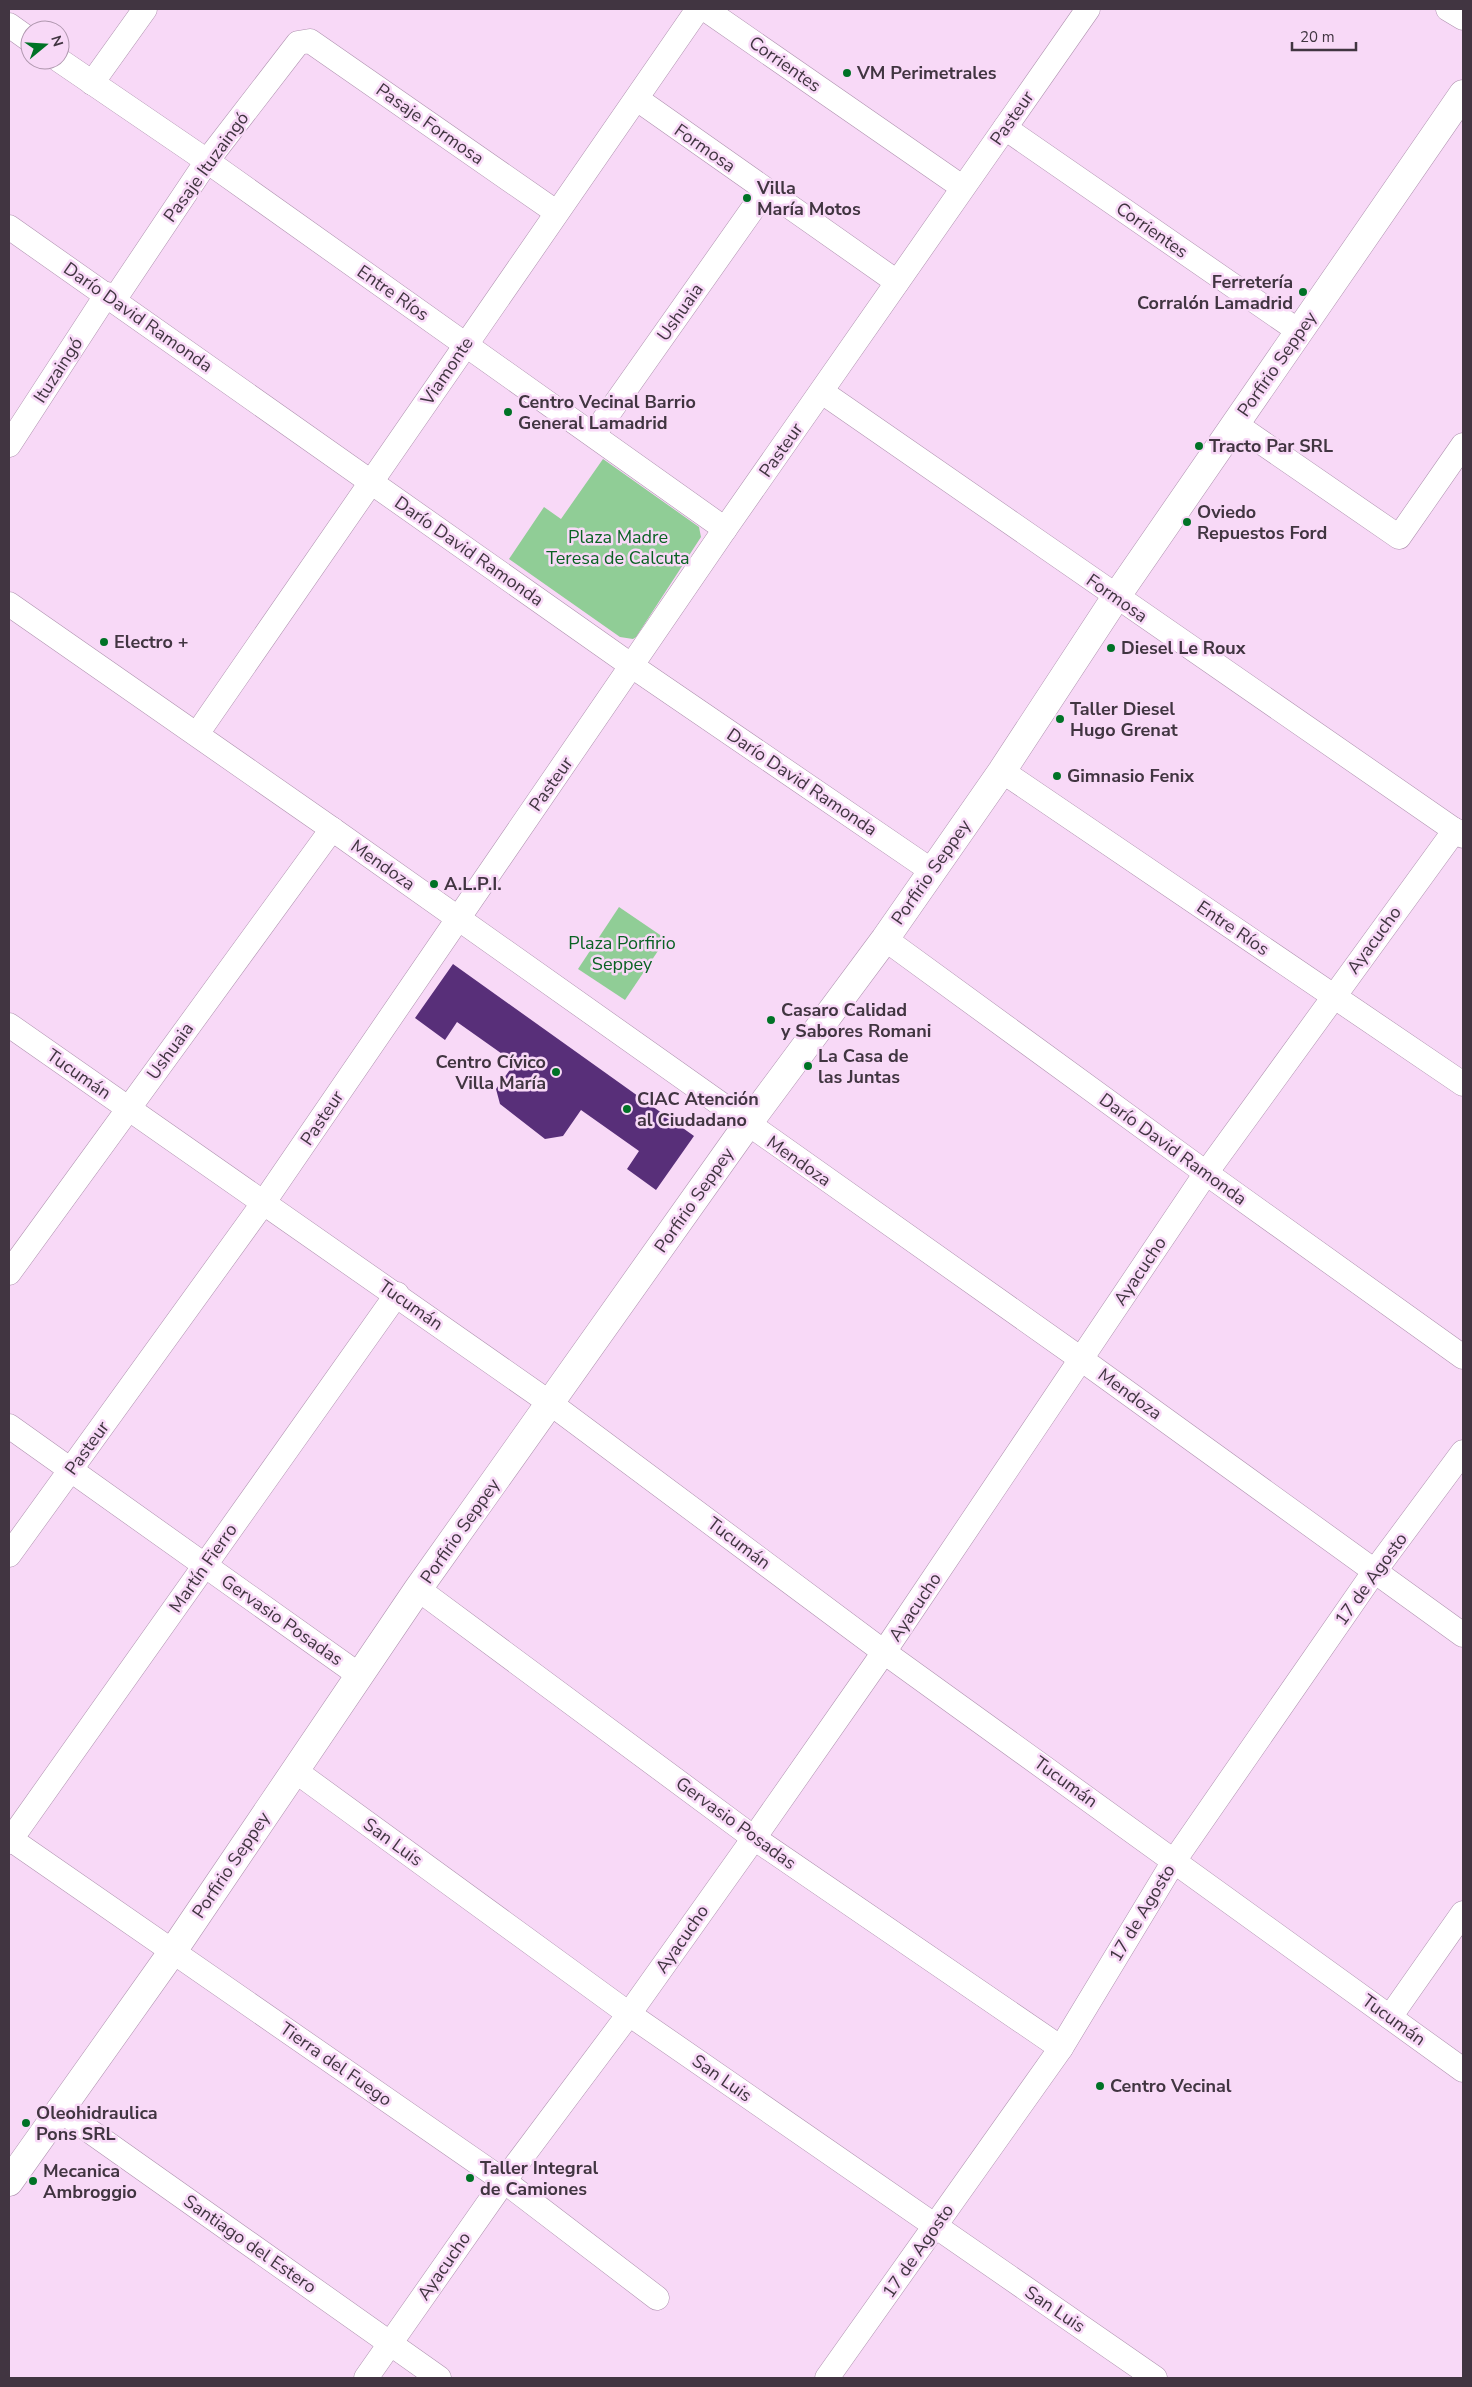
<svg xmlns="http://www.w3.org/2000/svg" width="1472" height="2387" font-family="'Nunito Sans',sans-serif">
<rect width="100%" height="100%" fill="#f8d9f7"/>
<g fill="#90cd96">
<polygon points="603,459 699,527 701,537 636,637 633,639 620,637 509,559 544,507 561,519"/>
<polygon points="619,907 666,939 625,1000 578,969"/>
</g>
<polygon fill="#582f79" points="453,964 694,1136 656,1190 627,1169 639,1151 581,1110 563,1136 545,1139 500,1104 496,1089 515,1063 457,1022 445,1040 415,1018"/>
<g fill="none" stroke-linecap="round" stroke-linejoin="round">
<defs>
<g id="street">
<polyline points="705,9 962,187"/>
<polyline points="1448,9 1463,18"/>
<polyline points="9,25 30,40"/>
<polyline points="59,60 207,161 725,529"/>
<polyline points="92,83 145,9"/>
<polyline points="637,99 897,282"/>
<polyline points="1005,128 1300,332"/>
<polyline points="9,227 632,666 932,871"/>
<polyline points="114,300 207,161 298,43 310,41 556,212"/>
<polyline points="822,392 1463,836"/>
<polyline points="1235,424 1399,537 1463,445"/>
<polyline points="594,434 766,190"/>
<polyline points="9,445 107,294"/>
<polyline points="9,604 332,829 1081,1359 1463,1635"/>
<polyline points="197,734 698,9"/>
<polyline points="1002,771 1463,1084"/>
<polyline points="885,939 1206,1173 1463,1357"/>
<polyline points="9,1025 550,1403 884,1652 1463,2070"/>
<polyline points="9,1273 332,829"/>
<polyline points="9,1426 359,1675"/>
<polyline points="9,1555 264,1202 725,529 1088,9"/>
<polyline points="418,1589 754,1838 1061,2048"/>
<polyline points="294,1770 629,2014 1155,2378"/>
<polyline points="9,1838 504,2181 657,2298"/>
<polyline points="9,1842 397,1294"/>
<polyline points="1390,2017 1463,1913"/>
<polyline points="60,2110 439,2378"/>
<polyline points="366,2378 504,2181 629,2014 754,1838 884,1652 1206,1173 1455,830"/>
<polyline points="827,2378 1061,2048 1174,1861 1374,1572 1463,1452"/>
</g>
<polyline id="secondary" points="9,2182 173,1951 418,1589 747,1125 885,939 1002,771 1116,597 1463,94"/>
</defs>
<use href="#street" stroke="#af92af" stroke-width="25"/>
<use href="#secondary" stroke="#af92af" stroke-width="29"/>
<use href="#street" stroke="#fff" stroke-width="24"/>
<use href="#secondary" stroke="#fff" stroke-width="28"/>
</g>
<g fill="#007226" stroke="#f8d9f7" stroke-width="2">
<circle cx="847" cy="73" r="5"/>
<circle cx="747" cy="198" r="5"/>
<circle cx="1303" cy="292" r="5"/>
<circle cx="508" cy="412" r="5"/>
<circle cx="1199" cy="446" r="5"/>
<circle cx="1187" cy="522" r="5"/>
<circle cx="104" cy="642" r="5"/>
<circle cx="1111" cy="648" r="5"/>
<circle cx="1060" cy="719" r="5"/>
<circle cx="1057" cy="776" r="5"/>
<circle cx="434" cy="884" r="5"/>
<circle cx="771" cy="1020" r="5"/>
<circle cx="808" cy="1066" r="5"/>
<circle cx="556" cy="1072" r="5"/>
<circle cx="627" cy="1109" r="5"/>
<circle cx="1100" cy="2086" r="5"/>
<circle cx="26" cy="2123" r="5"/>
<circle cx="470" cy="2178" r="5"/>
<circle cx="33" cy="2181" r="5"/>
</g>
<g text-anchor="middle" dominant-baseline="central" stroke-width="5" stroke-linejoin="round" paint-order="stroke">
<g font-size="18" fill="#413541" stroke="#f8d9f7">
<text transform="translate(785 64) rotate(35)">Corrientes</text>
<text transform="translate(1012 118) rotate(-55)">Pasteur</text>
<text transform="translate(430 124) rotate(35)">Pasaje Formosa</text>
<text transform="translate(705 148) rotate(35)">Formosa</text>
<text transform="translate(206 167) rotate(-54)">Pasaje Ituzaingó</text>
<text transform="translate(1152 230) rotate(35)">Corrientes</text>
<text transform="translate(393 293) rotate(35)">Entre Ríos</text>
<text transform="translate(680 312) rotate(-55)">Ushuaia</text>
<text transform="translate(138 317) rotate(35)">Darío David Ramonda</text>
<text transform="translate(1277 364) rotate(-55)">Porfirio Seppey</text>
<text transform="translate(58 370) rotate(-57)">Ituzaingó</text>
<text transform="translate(447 371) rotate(-56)">Viamonte</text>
<text transform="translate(781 450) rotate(-55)">Pasteur</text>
<text transform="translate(469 551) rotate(35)">Darío David Ramonda</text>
<text transform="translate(1117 598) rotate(35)">Formosa</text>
<text transform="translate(802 782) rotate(34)">Darío David Ramonda</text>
<text transform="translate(551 784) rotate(-55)">Pasteur</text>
<text transform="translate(383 865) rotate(35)">Mendoza</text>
<text transform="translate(931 872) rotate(-55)">Porfirio Seppey</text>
<text transform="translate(1233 928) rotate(34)">Entre Ríos</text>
<text transform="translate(1374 940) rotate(-54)">Ayacucho</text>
<text transform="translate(170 1051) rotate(-54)">Ushuaia</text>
<text transform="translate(79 1074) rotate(35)">Tucumán</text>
<text transform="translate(322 1118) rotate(-56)">Pasteur</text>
<text transform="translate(1173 1149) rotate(36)">Darío David Ramonda</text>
<text transform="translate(799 1161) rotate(35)">Mendoza</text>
<text transform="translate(694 1200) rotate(-55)">Porfirio Seppey</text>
<text transform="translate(1140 1271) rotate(-56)">Ayacucho</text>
<text transform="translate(411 1305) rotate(35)">Tucumán</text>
<text transform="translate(1130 1394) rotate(36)">Mendoza</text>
<text transform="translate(87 1448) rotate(-54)">Pasteur</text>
<text transform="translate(460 1531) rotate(-55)">Porfirio Seppey</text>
<text transform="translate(739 1543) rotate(37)">Tucumán</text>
<text transform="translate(203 1568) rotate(-55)">Martín Fierro</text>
<text transform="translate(1371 1579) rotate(-54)">17 de Agosto</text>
<text transform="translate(915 1607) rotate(-56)">Ayacucho</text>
<text transform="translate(282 1620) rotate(35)">Gervasio Posadas</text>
<text transform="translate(1066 1782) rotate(36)">Tucumán</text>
<text transform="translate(736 1823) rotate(36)">Gervasio Posadas</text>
<text transform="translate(393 1842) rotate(36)">San Luis</text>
<text transform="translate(231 1865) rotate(-56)">Porfirio Seppey</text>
<text transform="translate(1142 1913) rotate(-59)">17 de Agosto</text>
<text transform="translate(682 1939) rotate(-55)">Ayacucho</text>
<text transform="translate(1394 2020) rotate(36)">Tucumán</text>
<text transform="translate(336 2064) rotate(35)">Tierra del Fuego</text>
<text transform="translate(722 2078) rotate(35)">San Luis</text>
<text transform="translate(250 2244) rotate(35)">Santiago del Estero</text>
<text transform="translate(918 2251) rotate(-55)">17 de Agosto</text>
<text transform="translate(444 2266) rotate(-55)">Ayacucho</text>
<text transform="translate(1055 2309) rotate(34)">San Luis</text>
</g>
<g font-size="18" font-weight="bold" fill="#413541" stroke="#f8d9f7" text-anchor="start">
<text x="857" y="73">VM Perimetrales</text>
<text x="757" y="188">Villa<tspan x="757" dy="21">María Motos</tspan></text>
<text x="1293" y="282" text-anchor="end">Ferretería<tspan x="1293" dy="21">Corralón Lamadrid</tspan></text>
<text x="518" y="402">Centro Vecinal Barrio<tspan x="518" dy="21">General Lamadrid</tspan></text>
<text x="1209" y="446">Tracto Par SRL</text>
<text x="1197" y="512">Oviedo<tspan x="1197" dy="21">Repuestos Ford</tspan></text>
<text x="114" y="642">Electro +</text>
<text x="1121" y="648">Diesel Le Roux</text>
<text x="1070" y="709">Taller Diesel<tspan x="1070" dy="21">Hugo Grenat</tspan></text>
<text x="1067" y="776">Gimnasio Fenix</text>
<text x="444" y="884">A.L.P.I.</text>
<text x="781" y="1010">Casaro Calidad<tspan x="781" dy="21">y Sabores Romani</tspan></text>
<text x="818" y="1056">La Casa de<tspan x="818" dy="21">las Juntas</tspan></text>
<text x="546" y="1062" text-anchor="end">Centro Cívico<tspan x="546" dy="21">Villa María</tspan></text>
<text x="637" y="1099">CIAC Atención<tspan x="637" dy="21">al Ciudadano</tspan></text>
<text x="1110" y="2086">Centro Vecinal</text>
<text x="36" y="2113">Oleohidraulica<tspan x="36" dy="21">Pons SRL</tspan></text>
<text x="480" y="2168">Taller Integral<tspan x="480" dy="21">de Camiones</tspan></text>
<text x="43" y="2171">Mecanica<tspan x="43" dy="21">Ambroggio</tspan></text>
</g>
<g font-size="18" fill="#0a6223" stroke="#f8d9f7">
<text x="618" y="537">Plaza Madre<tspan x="618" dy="21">Teresa de Calcuta</tspan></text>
<text x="622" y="943">Plaza Porfirio<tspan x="622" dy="21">Seppey</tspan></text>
</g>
</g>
<rect width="1472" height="2387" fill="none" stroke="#413541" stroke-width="20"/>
<g transform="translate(45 45) rotate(72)"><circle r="24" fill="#f8d9f7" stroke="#af97ae"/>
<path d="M0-4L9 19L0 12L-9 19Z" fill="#007226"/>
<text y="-8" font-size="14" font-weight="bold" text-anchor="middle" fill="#413541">N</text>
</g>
<path d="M1292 42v8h64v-8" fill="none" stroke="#413541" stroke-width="2.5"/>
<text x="1300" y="42" font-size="15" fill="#413541" stroke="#f8d9f7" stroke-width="4" paint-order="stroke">20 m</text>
</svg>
